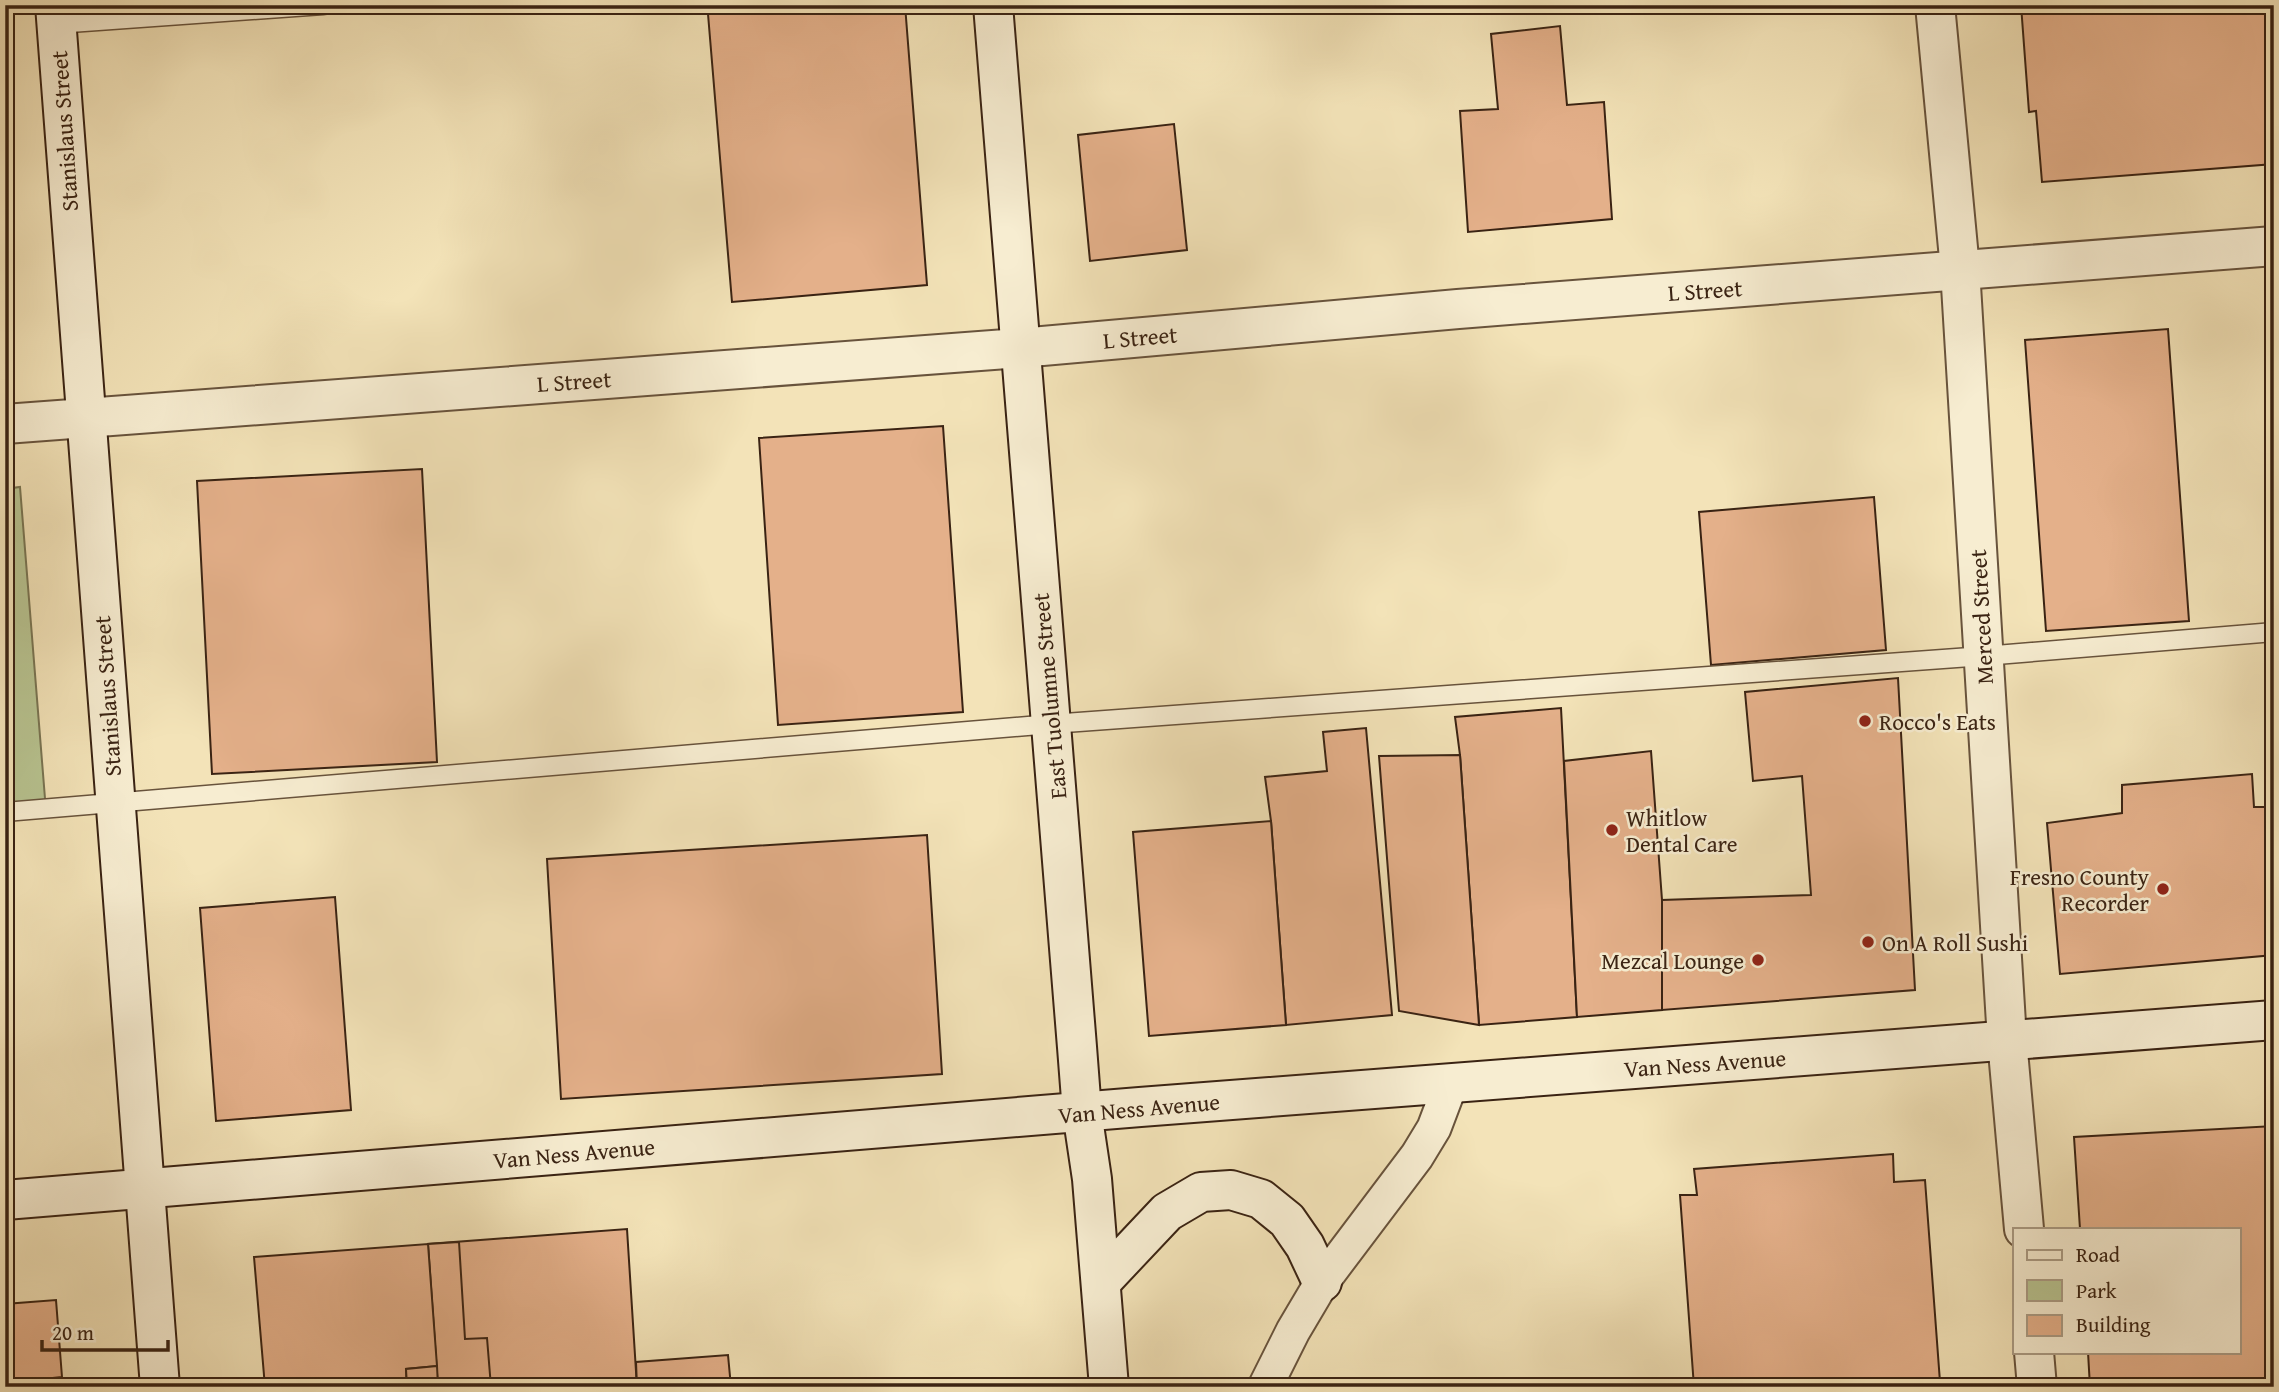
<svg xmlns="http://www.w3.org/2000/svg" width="2279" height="1392" font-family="'Gentium Book Plus',serif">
<rect width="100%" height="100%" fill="#f3e3b8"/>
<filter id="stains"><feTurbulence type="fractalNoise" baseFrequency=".00286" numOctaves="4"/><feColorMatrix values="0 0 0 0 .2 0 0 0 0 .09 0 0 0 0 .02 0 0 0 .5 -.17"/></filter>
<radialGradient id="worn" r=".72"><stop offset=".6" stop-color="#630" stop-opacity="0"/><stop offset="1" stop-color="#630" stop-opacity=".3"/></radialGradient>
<polygon fill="#b8c491" stroke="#797452" stroke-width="2" points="20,487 46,811 5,814 5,489"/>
<g fill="#e4b08a" stroke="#3a2313" stroke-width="2">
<polygon points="807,5 905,5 927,285 732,302 708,14"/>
<polygon points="2021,5 2274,5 2274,164 2042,182 2036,111 2029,112"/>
<polygon points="1560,26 1567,105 1604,102 1612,219 1468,232 1460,111 1498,109 1491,34"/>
<polygon points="1174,124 1187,250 1090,261 1078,135"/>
<polygon points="2168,329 2189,621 2046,631 2025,340"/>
<polygon points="943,426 963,712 778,725 759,438"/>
<polygon points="422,469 437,762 212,774 197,481"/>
<polygon points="1874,497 1886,650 1711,665 1699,512"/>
<polygon points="1898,678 1915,990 1662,1010 1662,900 1811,895 1802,776 1753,781 1745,692"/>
<polygon points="1561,708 1577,1017 1479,1025 1460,755 1455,717"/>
<polygon points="1366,728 1392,1015 1286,1025 1271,821 1265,777 1327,771 1323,732"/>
<polygon points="1651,751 1662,900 1662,1010 1577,1017 1564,761"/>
<polygon points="1460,755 1479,1025 1399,1011 1379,756"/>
<polygon points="2252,774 2254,807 2274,807 2274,955 2060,974 2047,823 2122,813 2122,785"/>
<polygon points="1271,821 1286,1025 1149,1036 1133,832"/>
<polygon points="927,835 942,1074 561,1099 547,859"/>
<polygon points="335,897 351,1110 216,1121 200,908"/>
<polygon points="2274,1126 2274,1387 2090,1387 2088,1352 2239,1352 2239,1229 2080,1229 2074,1137"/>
<polygon points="1893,1154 1894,1182 1925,1180 1940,1382 1910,1387 1694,1387 1680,1195 1697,1195 1694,1169"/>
<polygon points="627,1229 637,1387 438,1387 428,1244"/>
<polygon points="459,1242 465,1339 487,1338 491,1387 438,1387 428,1244"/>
<polygon points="428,1244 437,1366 406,1369 407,1387 265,1387 254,1257"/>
<polygon points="56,1300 62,1377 5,1383 5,1304"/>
<polygon points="728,1355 731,1387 637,1387 636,1362"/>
<polygon points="437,1366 438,1387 407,1387 406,1369"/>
</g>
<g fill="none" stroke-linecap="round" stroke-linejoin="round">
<defs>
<g id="service">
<polyline points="56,24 323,5"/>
<polyline points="5,812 1051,724 1984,656 2274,632"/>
</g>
<polyline id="minor" points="1265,1387 1293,1331 1322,1282 1417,1156 1434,1128 1451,1083"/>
<g id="tertiary">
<polyline points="1935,5 1960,269 2007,1040 2024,1229"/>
<polyline points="5,424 1020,348 1458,309 2274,246"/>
<polyline points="2034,1352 2037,1387"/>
</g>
<g id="secondary">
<polyline points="55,5 160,1387"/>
<polyline points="993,5 1077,1047 1082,1112 1092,1179 1109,1387"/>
<polyline points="5,1200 1140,1107 2274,1020"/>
<polyline points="1101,1282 1167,1212 1201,1192 1231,1190 1261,1199 1287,1220 1305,1246 1322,1282"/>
</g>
</defs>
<use href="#service" stroke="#68533c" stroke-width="21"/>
<use href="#minor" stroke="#68533c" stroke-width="37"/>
<use href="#tertiary" stroke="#68533c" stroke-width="42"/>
<use href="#secondary" stroke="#3a2313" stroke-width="42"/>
<use href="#service" stroke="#f7edd1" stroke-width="18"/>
<use href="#minor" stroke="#f7edd1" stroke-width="33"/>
<use href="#tertiary" stroke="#f7edd1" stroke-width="38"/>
<use href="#secondary" stroke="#f7edd1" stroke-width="38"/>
</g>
<g fill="#8f2418" stroke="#f7edd1" stroke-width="2.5">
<circle cx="1865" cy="721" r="7"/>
<circle cx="1612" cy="830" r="7"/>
<circle cx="2163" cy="889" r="7"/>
<circle cx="1868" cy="942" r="7"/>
<circle cx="1758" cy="960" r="7"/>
</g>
<g text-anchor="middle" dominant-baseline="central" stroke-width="5" stroke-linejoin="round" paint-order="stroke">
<g font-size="23" fill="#3a2313" stroke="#f7edd1">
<text transform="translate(64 131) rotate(-94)">Stanislaus Street</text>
<text transform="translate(1705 290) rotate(-4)">L Street</text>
<text transform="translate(1140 337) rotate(-5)">L Street</text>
<text transform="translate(574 381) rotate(-4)">L Street</text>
<text transform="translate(1981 617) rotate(-93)">Merced Street</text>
<text transform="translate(107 696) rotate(-94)">Stanislaus Street</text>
<text transform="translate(1049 696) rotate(-95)">East Tuolumne Street</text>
<text transform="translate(1705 1063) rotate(-4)">Van Ness Avenue</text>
<text transform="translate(1139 1108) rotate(-5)">Van Ness Avenue</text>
<text transform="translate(574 1153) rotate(-5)">Van Ness Avenue</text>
</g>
<g font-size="23" fill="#3a2313" stroke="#f7edd1" text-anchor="start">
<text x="1879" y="721">Rocco's Eats</text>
<text x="1626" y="817">Whitlow<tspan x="1626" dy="26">Dental Care</tspan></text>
<text x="2149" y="876" text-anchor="end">Fresno County<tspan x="2149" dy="26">Recorder</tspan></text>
<text x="1882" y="942">On A Roll Sushi</text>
<text x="1744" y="960" text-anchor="end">Mezcal Lounge</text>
</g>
</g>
<rect width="2279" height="1392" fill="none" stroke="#f3e3b8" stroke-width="28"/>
<rect x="7" y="7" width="2265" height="1378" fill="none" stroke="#3a2313" stroke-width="3.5"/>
<rect x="14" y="14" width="2251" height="1364" fill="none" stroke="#3a2313" stroke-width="2"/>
<rect x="2013" y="1228" width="228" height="126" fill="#f7edd1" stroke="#ab9c85" stroke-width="2"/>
<rect x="2027" y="1250" width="35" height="10" fill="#f7edd1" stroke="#ab9c85" stroke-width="2"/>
<text x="2076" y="1262" font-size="21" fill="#3a2313">Road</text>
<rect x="2027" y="1280" width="35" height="21" fill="#b8c491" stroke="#ab9c85" stroke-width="2"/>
<text x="2076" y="1298" font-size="21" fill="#3a2313">Park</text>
<rect x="2027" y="1315" width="35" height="21" fill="#e4b08a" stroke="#ab9c85" stroke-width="2"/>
<text x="2076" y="1332" font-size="21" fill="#3a2313">Building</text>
<path d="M42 1340v10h126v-10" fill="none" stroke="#3a2313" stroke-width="3.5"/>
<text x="52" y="1340" font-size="21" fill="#3a2313" stroke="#f7edd1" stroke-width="5" paint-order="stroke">20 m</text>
<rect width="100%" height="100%" filter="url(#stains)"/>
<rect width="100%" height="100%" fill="url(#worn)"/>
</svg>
